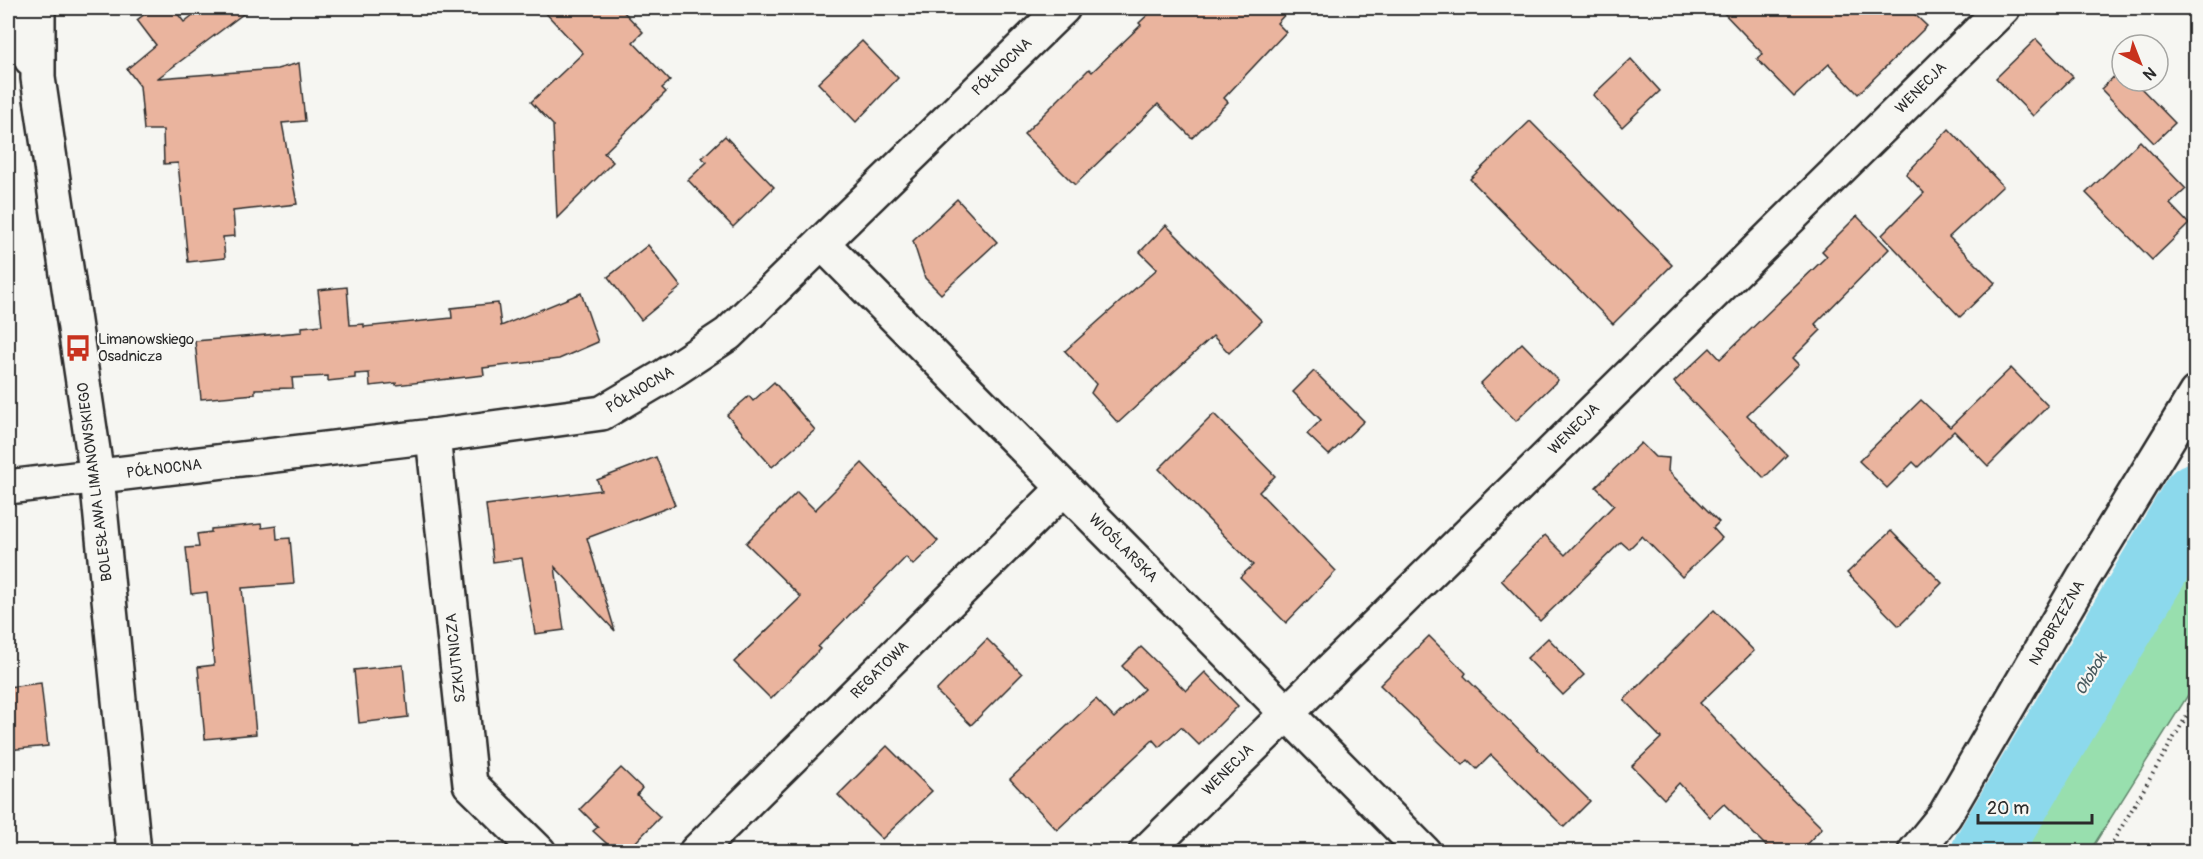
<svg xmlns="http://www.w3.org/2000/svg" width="2203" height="859" font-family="Pangolin,sans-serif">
<rect width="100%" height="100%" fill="#f6f6f2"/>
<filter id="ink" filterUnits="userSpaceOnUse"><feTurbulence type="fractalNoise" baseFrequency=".0167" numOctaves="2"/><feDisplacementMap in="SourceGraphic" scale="12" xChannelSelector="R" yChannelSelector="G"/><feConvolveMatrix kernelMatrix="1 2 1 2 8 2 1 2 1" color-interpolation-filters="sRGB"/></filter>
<g filter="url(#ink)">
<polygon fill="#98dfae" stroke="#62856c" stroke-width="1.5" points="2195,532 2195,684 2090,851 2017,851"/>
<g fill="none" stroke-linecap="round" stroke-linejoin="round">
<polyline stroke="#8cd9ec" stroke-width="69" points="1986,852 2196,497"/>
</g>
<g fill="#eab49e" stroke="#2b2b2b" stroke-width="1.5">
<polygon points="153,8 173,8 184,22 202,8 251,8 158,78 277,69 299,63 305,121 282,123 297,204 233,211 235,236 223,237 225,258 188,262 178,163 164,164 163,130 144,130 140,86 127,69 156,45 137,20"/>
<polygon points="541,8 620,8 643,32 633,42 670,81 662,88 666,92 604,153 613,162 557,218 553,125 531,102 583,53"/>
<polygon points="1155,8 1291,8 1277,23 1286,32 1224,98 1228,102 1192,138 1158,104 1075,185 1024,134 1089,69 1092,72 1141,25 1139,23"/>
<polygon points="1719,8 1908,8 1927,26 1858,94 1829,64 1794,97 1757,59 1763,54"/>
<polygon points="2036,39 2073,77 2033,116 1996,78"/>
<polygon points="862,41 898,78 856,122 818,83"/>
<polygon points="1631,59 1660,91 1622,127 1593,95"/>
<polygon points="2122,69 2122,81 2134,81 2175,123 2154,143 2101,89"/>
<polygon points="1530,121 1672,265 1613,324 1470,179"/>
<polygon points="1949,129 2003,186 1949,237 1995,283 1960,317 1882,235 1924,193 1906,174"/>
<polygon points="725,136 774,187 733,227 688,180 707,162 702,158"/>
<polygon points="2140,141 2186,189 2170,204 2189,224 2152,260 2086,193"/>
<polygon points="957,199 997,242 941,294 925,278 913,241"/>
<polygon points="1857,216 1889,249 1815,324 1821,330 1793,358 1799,364 1747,415 1787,455 1764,478 1674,382 1710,348 1720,359 1827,256 1822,251"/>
<polygon points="1166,225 1262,321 1229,353 1213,336 1118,423 1091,393 1096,384 1065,351 1157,269 1140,252"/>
<polygon points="648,245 681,287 641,320 608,277"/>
<polygon points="347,287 350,325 364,324 364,327 452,318 451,308 498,303 501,326 581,293 598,342 559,359 483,368 484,375 396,385 396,383 370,386 369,373 355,374 355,378 328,381 328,376 292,378 293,388 255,389 255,394 201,399 195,341 302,332 302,327 322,325 318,290"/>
<polygon points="1522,343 1558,380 1516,421 1480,384"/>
<polygon points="2011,368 2048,406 1988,466 1954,431 1918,467 1913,462 1887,488 1859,461 1921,400 1950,427"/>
<polygon points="1314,371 1364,421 1329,455 1307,434 1321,420 1293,392"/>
<polygon points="774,382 815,430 772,467 727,415 749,396 753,401"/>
<polygon points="1214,414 1275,476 1259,492 1336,571 1286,623 1240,577 1253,565 1159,469"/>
<polygon points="1641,443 1655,457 1669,458 1668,471 1719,522 1713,528 1722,538 1682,577 1642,536 1629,549 1621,542 1540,621 1501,580 1545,535 1565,555 1614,505 1596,487"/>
<polygon points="656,457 675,505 587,538 615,631 555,567 564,630 535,634 522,558 493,562 486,505 601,490 597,480"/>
<polygon points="862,463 938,541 913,565 906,557 818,647 820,649 771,699 734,662 801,597 746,543 797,492 815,510"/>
<polygon points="261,524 262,528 276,526 277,539 290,538 294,584 242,588 256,734 205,739 198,667 214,665 207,592 191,594 186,548 199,547 197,534 211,532 211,529"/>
<polygon points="1891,531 1942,583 1899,626 1847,573"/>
<polygon points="1714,610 1754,651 1700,703 1763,770 1822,828 1799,852 1772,852 1724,804 1710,817 1679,783 1664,799 1632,766 1661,738 1624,700"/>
<polygon points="1429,636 1466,673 1464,676 1590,801 1564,827 1491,755 1477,769 1468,760 1463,765 1380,685"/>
<polygon points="1548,638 1584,675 1563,695 1527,658"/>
<polygon points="987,639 1022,674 971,725 936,691"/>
<polygon points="1141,647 1186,691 1205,672 1238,706 1199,745 1181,727 1159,747 1153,740 1057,830 1010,779 1096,699 1114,718 1144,689 1122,666"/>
<polygon points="403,665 408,717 359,723 354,670"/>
<polygon points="41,683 48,746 8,750 8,687"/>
<polygon points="887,746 932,791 882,839 838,795"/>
<polygon points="621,768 642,788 637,795 660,817 626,852 616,852 593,831 598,827 580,809"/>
</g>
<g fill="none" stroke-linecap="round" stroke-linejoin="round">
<defs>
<g id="minor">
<polyline points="822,243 1424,852"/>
<polyline points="433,436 470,784 539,852"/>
<polyline points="8,487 433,436 602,413 663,377 728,334 1063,8"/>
<polyline points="696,852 1064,488"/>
<polyline points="1146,852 2003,8"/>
<polyline points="1915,852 1945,815 2083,578 2196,393"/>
</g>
<g id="tertiary">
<polyline points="12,8 31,59"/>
<polyline points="38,8 38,78 97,477 134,852"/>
</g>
</defs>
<use href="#minor" stroke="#2b2b2b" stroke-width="38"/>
<use href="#tertiary" stroke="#2b2b2b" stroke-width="38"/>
<polyline stroke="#2b2b2b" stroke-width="4" stroke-dasharray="1.5 4.5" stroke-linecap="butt" points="2107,852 2196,700"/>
<use href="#minor" stroke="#f6f6f2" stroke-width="33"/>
<use href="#tertiary" stroke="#f6f6f2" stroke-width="33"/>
</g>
</g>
<defs>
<symbol id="bus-bare" viewBox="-9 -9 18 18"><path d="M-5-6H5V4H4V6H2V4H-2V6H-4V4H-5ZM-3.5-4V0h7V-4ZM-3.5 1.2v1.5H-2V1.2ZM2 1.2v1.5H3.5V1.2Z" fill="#c8321e" stroke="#f6f6f2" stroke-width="2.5" paint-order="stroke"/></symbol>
</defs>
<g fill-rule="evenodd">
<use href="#bus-bare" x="59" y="329" width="38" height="38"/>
</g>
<g text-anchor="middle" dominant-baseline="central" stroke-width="4.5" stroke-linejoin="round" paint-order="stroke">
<g font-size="15" fill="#2b2b2b" stroke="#f6f6f2">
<text transform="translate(1002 67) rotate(-44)">PÓŁNOCNA</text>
<text transform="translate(1921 88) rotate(-45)">WENECJA</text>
<text transform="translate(640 390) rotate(-31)">PÓŁNOCNA</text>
<text transform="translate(1574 429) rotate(-45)">WENECJA</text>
<text transform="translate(164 469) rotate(-7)">PÓŁNOCNA</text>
<text transform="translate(95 482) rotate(-97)">BOLESŁAWA LIMANOWSKIEGO</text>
<text transform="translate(1123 548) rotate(45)">WIOŚLARSKA</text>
<text transform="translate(2057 623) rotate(-60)">NADBRZEŻNA</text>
<text transform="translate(456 658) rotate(-96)">SZKUTNICZA</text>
<text transform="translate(880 670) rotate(-45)">REGATOWA</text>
<text transform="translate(1228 770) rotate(-45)">WENECJA</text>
</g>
<g font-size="15" fill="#2b2b2b" stroke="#f6f6f2" text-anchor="start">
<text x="98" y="339">Limanowskiego<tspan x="98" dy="17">Osadnicza</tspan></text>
</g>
<g font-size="16" font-style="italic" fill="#43565b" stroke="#f6f6f2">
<text transform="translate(2091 674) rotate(-59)">Ołobok</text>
</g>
</g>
<rect width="2203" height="859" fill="none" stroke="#f6f6f2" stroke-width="30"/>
<rect x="15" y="15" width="2173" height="829" fill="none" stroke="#2b2b2b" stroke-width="2" filter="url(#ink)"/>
<g transform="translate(2140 63) rotate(138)"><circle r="28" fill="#f6f6f2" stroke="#a5a5a2" stroke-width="1.5"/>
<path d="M0-4.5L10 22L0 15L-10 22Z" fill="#c8321e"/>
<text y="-9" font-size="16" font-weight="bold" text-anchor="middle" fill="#2b2b2b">N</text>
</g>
<path d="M1978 814v9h114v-9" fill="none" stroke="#2b2b2b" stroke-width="3"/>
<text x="1987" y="814" font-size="18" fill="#2b2b2b" stroke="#f6f6f2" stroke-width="4.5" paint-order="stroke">20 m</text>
</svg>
